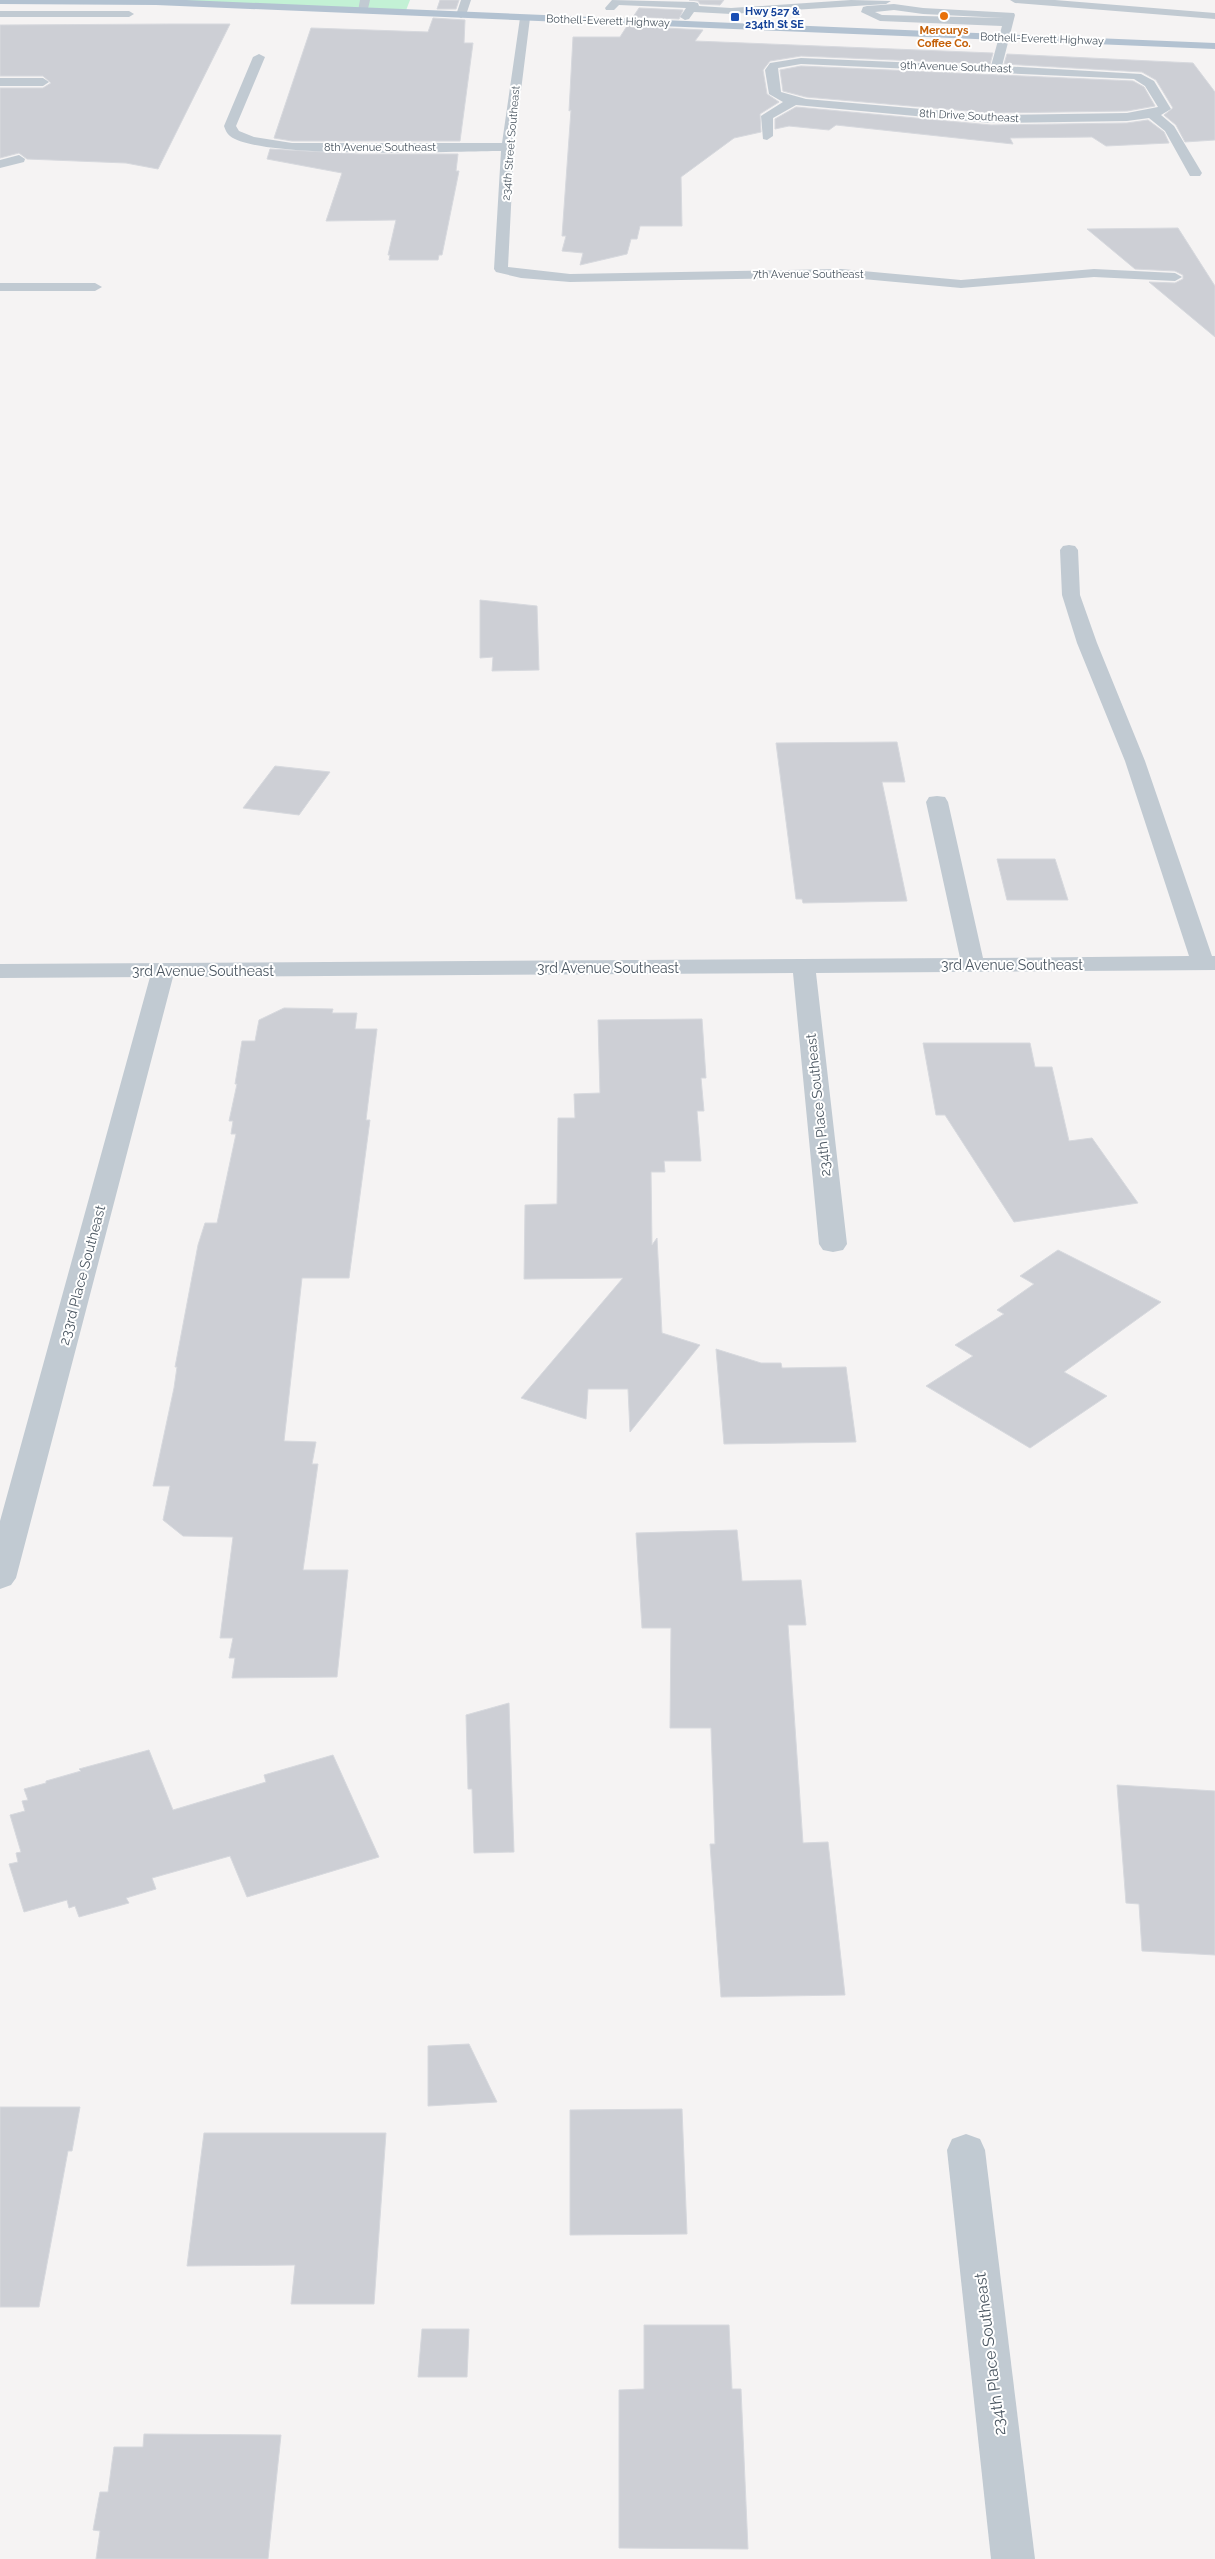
<svg xmlns="http://www.w3.org/2000/svg" width="1215" height="2559" font-family="Raleway,sans-serif">
<rect width="100%" height="100%" fill="#f5f3f3"/>
<polygon fill="#c3f1d5" points="157,0 410,0 405,13"/>
<g fill="#cdcfd5" stroke="#d7d9de">
<polygon points="440,0 459,0 456,9 437,9"/>
<polygon points="689,0 724,0 720,5 700,4 698,1"/>
<polygon points="639,8 683,10 679,19 633,17"/>
<polygon points="433,18 465,20 464,43 473,43 460,141 292,141 274,138 311,28 428,32"/>
<polygon points="171,24 230,24 158,169 126,163 27,159 19,153 0,158 0,88 43,88 51,83 43,76 0,76 0,25"/>
<polygon points="627,26 703,30 695,41 993,53 990,64 801,56 770,61 763,70 767,94 779,102 760,114 761,132 734,138 681,177 682,226 640,226 637,239 631,239 627,254 580,265 583,253 562,251 566,236 562,236 571,110 569,111 573,37 620,37"/>
<polygon points="1007,54 1193,63 1215,92 1215,140 1185,142 1176,125 1164,115 1173,108 1156,80 1142,72 1004,64"/>
<polygon points="801,66 1133,81 1144,87 1155,106 1127,111 991,113 806,97 783,91 780,70"/>
<polygon points="796,107 991,125 1127,123 1148,120 1164,132 1169,143 1106,146 1092,137 1010,138 1013,144 836,125 829,130 789,126 775,129 775,119"/>
<polygon points="270,149 359,154 458,154 456,171 459,171 442,255 439,255 438,260 389,260 390,255 388,255 396,220 326,221 342,173 267,159"/>
<polygon points="1178,228 1215,286 1215,337 1149,282 1175,283 1183,279 1183,275 1175,271 1135,269 1087,229"/>
<polygon points="480,600 537,606 539,670 492,671 493,657 480,658"/>
<polygon points="897,742 905,782 882,782 907,901 803,903 802,899 796,899 776,743"/>
<polygon points="275,766 330,772 299,815 243,808"/>
<polygon points="997,859 1055,859 1068,900 1007,900"/>
<polygon points="284,1008 333,1009 332,1013 357,1013 355,1029 377,1029 366,1120 370,1120 349,1278 302,1278 284,1441 316,1442 312,1464 318,1464 303,1570 348,1570 337,1677 232,1678 235,1658 229,1658 233,1638 220,1638 233,1537 183,1536 163,1520 170,1486 153,1486 174,1388 177,1367 175,1367 198,1245 205,1223 217,1223 236,1134 231,1134 233,1121 229,1121 237,1084 235,1084 242,1041 255,1041 259,1020"/>
<polygon points="702,1019 706,1078 701,1078 704,1111 697,1111 701,1161 664,1161 665,1172 651,1172 652,1245 657,1238 662,1333 700,1345 630,1432 628,1389 588,1389 586,1419 521,1398 623,1278 524,1279 525,1205 557,1204 558,1118 575,1118 574,1094 600,1093 598,1020"/>
<polygon points="923,1043 1030,1043 1035,1067 1052,1067 1069,1141 1092,1138 1138,1203 1014,1222 945,1115 936,1115"/>
<polygon points="1058,1250 1161,1302 1064,1372 1107,1396 1030,1448 926,1386 973,1356 955,1345 1004,1314 997,1310 1034,1284 1020,1276"/>
<polygon points="716,1349 761,1363 781,1363 782,1368 846,1367 856,1442 724,1444"/>
<polygon points="737,1530 742,1581 801,1580 806,1625 788,1625 803,1843 828,1842 845,1995 721,1997 710,1844 715,1844 711,1728 670,1728 671,1628 642,1628 636,1533"/>
<polygon points="509,1703 514,1852 474,1853 472,1789 468,1789 466,1715"/>
<polygon points="149,1750 173,1810 266,1782 264,1775 333,1755 379,1857 247,1897 230,1856 152,1878 156,1889 126,1898 129,1903 79,1917 75,1906 69,1908 67,1900 24,1912 9,1864 18,1862 16,1853 21,1852 10,1815 25,1811 22,1801 28,1800 24,1789 46,1783 46,1781 81,1771 79,1769"/>
<polygon points="1117,1785 1215,1791 1215,1955 1142,1951 1139,1904 1126,1903"/>
<polygon points="469,2044 497,2102 428,2106 428,2046"/>
<polygon points="0,2107 80,2107 72,2151 68,2151 39,2307 0,2307"/>
<polygon points="682,2109 687,2234 570,2235 570,2110"/>
<polygon points="204,2133 386,2133 374,2304 291,2304 295,2265 187,2266"/>
<polygon points="644,2325 729,2325 732,2389 741,2389 748,2549 619,2548 619,2390 644,2389"/>
<polygon points="422,2329 469,2329 467,2377 418,2377"/>
<polygon points="144,2434 281,2435 268,2559 96,2559 100,2531 93,2530 100,2492 108,2492 114,2447 143,2447"/>
</g>
<g fill="none" stroke-linecap="round" stroke-linejoin="round">
<g fill="#c1cad2" fill-rule="evenodd">
<polygon points="360,0 370,0 367,13 359,13 358,11"/>
<polygon points="461,0 471,0 466,15 461,18 456,15"/>
<polygon points="612,0 694,2 698,3 699,6 731,8 851,0 891,1 886,4 731,14 694,12 689,19 685,20 680,17 686,8 619,5 614,10 606,10 605,8"/>
<polygon points="1010,0 1055,0 1215,13 1215,19 1015,3"/>
<path d="M894,4L923,8L1014,13L1015,15L1002,66L1141,74L1154,81L1171,109L1161,115L1174,126L1202,173L1200,176H1190L1165,131L1149,118L1127,121L991,123L796,105L773,118V136L767,140L763,139L761,116L783,102L769,94L765,70L770,63L801,58L991,66L1002,26L880,21L861,12L863,7L867,6ZM894,10L923,14L1004,18L882,15L875,12ZM801,64L1134,79L1145,86L1158,107L1127,113L991,115L806,99L781,92L778,68Z"/>
<polygon points="0,11 129,11 134,14 129,17 0,17"/>
<path d="M525,15L530,18L514,147L508,267L570,274L841,269L961,280L1094,269L1175,273L1182,277L1175,281L1094,277L961,288L841,277L570,282L521,278L496,272L494,269L501,151C454,151 260,160 230,136C227,134 225,129 224,126L253,57L259,54L265,57L236,126L239,131L254,137L292,143H502L520,18Z"/>
<polygon points="0,78 43,78 49,82 43,86 0,86"/>
<polygon points="19,155 25,159 24,162 0,168 0,160"/>
<polygon points="0,283 95,283 102,287 95,291 0,291"/>
<polygon points="1069,545 1075,546 1078,550 1080,595 1097,643 1145,761 1212,956 1215,956 1215,970 816,973 847,1244 843,1250 833,1252 823,1250 819,1244 793,973 173,977 16,1578 11,1585 0,1589 0,1521 150,977 0,978 0,964 960,958 926,802 929,797 937,796 945,797 948,802 983,958 1189,956 1125,761 1077,643 1062,595 1060,550 1063,546"/>
<polygon points="966,2134 980,2139 985,2150 1035,2559 991,2559 947,2150 952,2139"/>
</g>
<polygon fill="#b3c2d1" fill-rule="evenodd" points="0,0 186,0 1215,43 1215,49 156,5 0,4"/>
</g>
<circle fill="#e8710a" stroke="#fff" stroke-width="2" cx="944" cy="16" r="5"/>
<rect fill="#1a4fb4" stroke="#fff" stroke-width="2" x="730" y="12" width="10" height="10" rx="2.5"/>
<g text-anchor="middle" dominant-baseline="central" stroke-width="4" stroke-linejoin="round" paint-order="stroke">
<g font-size="11" font-weight="bold" fill="#164399" stroke="#fff" text-anchor="start">
<text x="745" y="11">Hwy 527 &amp;<tspan x="745" dy="13">234th St SE</tspan></text>
</g>
<g font-size="11" fill="#4a5661" stroke="#fff">
<text transform="translate(608 21) rotate(2)">Bothell-Everett Highway</text>
<text transform="translate(1042 39) rotate(2)">Bothell-Everett Highway</text>
<text transform="translate(956 67) rotate(2)">9th Avenue Southeast</text>
<text transform="translate(969 116) rotate(3)">8th Drive Southeast</text>
<text transform="translate(511 143) rotate(-85)">234th Street Southeast</text>
<text x="380" y="147">8th Avenue Southeast</text>
<text x="808" y="274">7th Avenue Southeast</text>
</g>
<g font-size="11" font-weight="bold" fill="#c56008" stroke="#fff">
<text x="944" y="30">Mercurys<tspan x="944" dy="13">Coffee Co.</tspan></text>
</g>
<g font-size="14" fill="#4a5661" stroke="#fff">
<text x="1012" y="965">3rd Avenue Southeast</text>
<text x="608" y="968">3rd Avenue Southeast</text>
<text x="203" y="971">3rd Avenue Southeast</text>
<text transform="translate(818 1105) rotate(-96)">234th Place Southeast</text>
<text transform="translate(82 1275) rotate(-75)">233rd Place Southeast</text>
</g>
<g font-size="16" fill="#4a5661" stroke="#fff">
<text transform="translate(990 2354) rotate(-97)">234th Place Southeast</text>
</g>
</g>
</svg>
